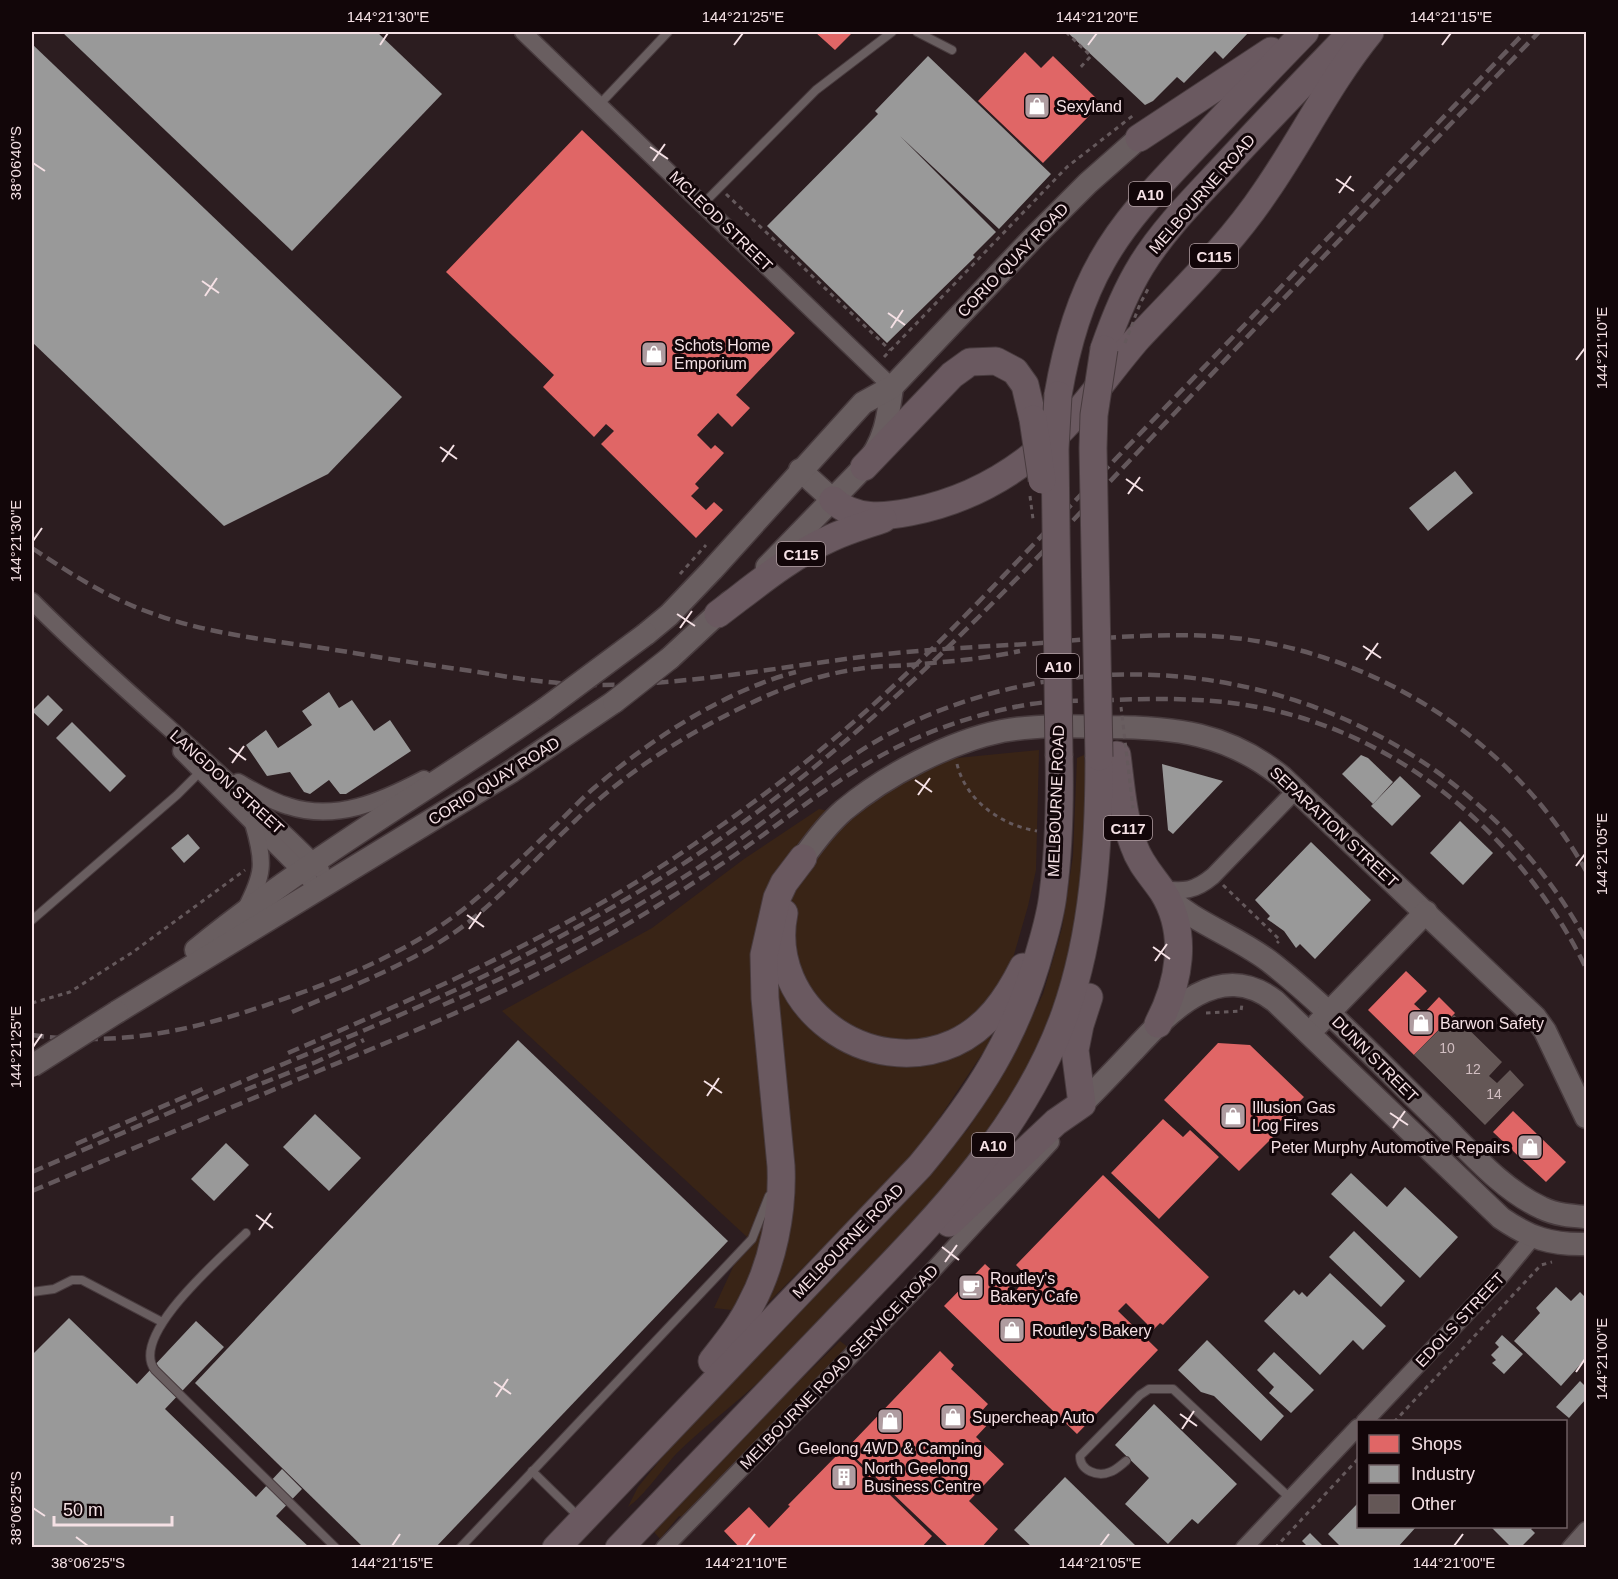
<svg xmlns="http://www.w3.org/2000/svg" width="1618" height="1579" font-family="Arial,sans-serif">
<rect width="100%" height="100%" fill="#2c1d20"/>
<g fill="#392416">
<polygon points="1039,750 1036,870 1028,906 988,1045 916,1153 758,1313 714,1308 747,1237 502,1011 652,928 744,859 819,809 849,815 899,783 947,759"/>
<path d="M1084,755C1098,884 1064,1021 991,1128C964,1169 929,1205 895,1240C863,1274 831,1307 799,1340C784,1355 770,1372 754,1386C729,1409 701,1429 677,1453C662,1469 645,1495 628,1507L638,1487L669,1449L968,1129L1009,1064L1043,994L1062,928L1073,856L1077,758Z"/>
<polygon points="840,1341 849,1348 732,1466 685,1518 679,1516 660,1539 654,1532 764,1416"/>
</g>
<g fill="#e06666">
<polygon points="815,32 853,32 835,50"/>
<polygon points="1025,52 1041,68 1053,56 1097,99 1086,111 1090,115 1043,163 978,101"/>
<polygon points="582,130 795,333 736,395 750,408 732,427 718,413 697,435 711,449 715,445 724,453 695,484 699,488 691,496 706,510 714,502 723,510 696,538 601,444 614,431 606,424 594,437 543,387 554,375 446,272"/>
<polygon points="1406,971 1427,991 1414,1004 1424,1013 1439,997 1455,1013 1414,1055 1368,1010"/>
<polygon points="1218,1043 1250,1045 1304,1097 1269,1133 1273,1137 1239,1171 1164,1100"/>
<polygon points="1513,1111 1566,1162 1546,1182 1493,1132"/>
<polygon points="1163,1119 1183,1137 1190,1130 1219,1157 1159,1219 1111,1173"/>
<polygon points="1103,1175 1209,1277 1163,1325 1160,1323 1153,1330 1126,1303 1118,1311 1158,1350 1077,1434 944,1306 985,1264 1015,1292 1027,1276 1016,1265"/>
<polygon points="940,1351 954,1365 951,1369 988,1404 980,1413 990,1422 976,1437 1004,1464 969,1501 998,1529 981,1548 950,1548 846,1449"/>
<polygon points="843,1449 932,1536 921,1548 740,1548 724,1531 749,1507 769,1528 790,1506 788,1505"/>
</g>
<g fill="#999">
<polygon points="62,32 377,32 442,94 292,251"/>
<polygon points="1067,32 1249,32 1223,59 1215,51 1184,83 1177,77 1153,101 1145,105"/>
<polygon points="32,44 402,397 328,474 224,526 32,342"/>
<polygon points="928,56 1051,174 999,229 900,136 996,232 973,255 975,257 887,343 767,226 878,114 875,111"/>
<polygon points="1455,471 1473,493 1428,531 1409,508"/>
<polygon points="329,692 339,708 352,700 374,731 390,720 411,751 346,794 340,794 329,780 310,794 304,792 290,772 267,776 246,745 266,730 278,748 312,725 302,711"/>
<polygon points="48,695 63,710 48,726 32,711"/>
<polygon points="72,722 126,776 110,792 56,738"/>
<polygon points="1361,755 1368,758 1393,782 1373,804 1342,774"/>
<polygon points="1162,764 1223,781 1173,834 1168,830"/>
<polygon points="1400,776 1421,796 1392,826 1371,806"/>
<polygon points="1460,821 1493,853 1463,885 1430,853"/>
<polygon points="188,834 200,848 184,863 171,848"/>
<polygon points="1311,842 1371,900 1315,959 1300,944 1296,948 1284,931 1267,919 1270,916 1255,900"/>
<polygon points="518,1040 728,1241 435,1548 364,1548 195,1383"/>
<polygon points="315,1114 361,1158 329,1191 283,1147"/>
<polygon points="226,1143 249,1165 214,1201 191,1179"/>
<polygon points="1351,1173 1387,1207 1405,1187 1458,1237 1420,1278 1331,1194"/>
<polygon points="1354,1231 1405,1281 1381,1307 1329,1257"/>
<polygon points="1330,1273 1386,1326 1363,1350 1353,1340 1320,1375 1264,1321 1294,1290 1299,1295 1302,1292 1307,1297"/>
<polygon points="1556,1287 1571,1301 1580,1292 1586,1298 1586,1358 1561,1386 1514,1341 1540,1313 1536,1308"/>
<polygon points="69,1318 137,1384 196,1321 224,1347 165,1409 256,1497 282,1469 302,1489 276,1516 310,1548 36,1548 32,1543 32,1355"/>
<polygon points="1502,1335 1523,1354 1504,1374 1492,1363 1496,1360 1491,1355 1499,1347 1495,1343"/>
<polygon points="1207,1340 1284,1416 1261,1441 1214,1396 1201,1392 1178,1370"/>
<polygon points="1274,1352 1314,1390 1291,1413 1269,1393 1274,1387 1257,1370"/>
<polygon points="1580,1381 1586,1387 1586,1399 1569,1418 1556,1407"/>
<polygon points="1154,1404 1237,1484 1198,1524 1192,1519 1168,1544 1125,1504 1149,1478 1115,1445"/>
<polygon points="1065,1477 1138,1548 1033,1548 1014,1530"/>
<polygon points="1358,1503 1358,1526 1417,1526 1397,1548 1342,1548 1328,1534"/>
<polygon points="1490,1526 1534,1526 1531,1529 1535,1533 1520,1548 1512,1548"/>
<polygon points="1310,1533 1325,1548 1305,1548 1307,1546 1302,1541"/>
</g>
<polygon fill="#645756" points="1454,1015 1502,1062 1489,1076 1497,1083 1510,1070 1524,1085 1485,1125 1414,1055"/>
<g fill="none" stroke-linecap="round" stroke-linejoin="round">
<defs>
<g id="service">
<polyline points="917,32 952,50"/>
<polyline points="599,105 668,32"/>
<polyline points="703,204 816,90 892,32"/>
<polyline points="32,920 177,795 200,772"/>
<path d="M246,1233C223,1256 128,1336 155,1370L336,1548"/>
<polyline points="32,1292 54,1289 72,1280 82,1280 162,1322"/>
<path d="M1126,1461C1121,1465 1116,1470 1110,1472C1098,1477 1080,1471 1080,1456L1140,1395L1149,1389H1173L1291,1499"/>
<polyline points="532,1471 580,1518"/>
<polyline points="460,1548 752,1239 769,1196"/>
</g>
<g id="minor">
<polyline points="523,32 892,387"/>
<path d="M32,601C101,671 177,733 248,800C273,823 298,845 321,870"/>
<polyline points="181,751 309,879"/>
<path d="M238,782C254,791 270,801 288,806C336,822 382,801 424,779"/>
<path d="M1161,889C1184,892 1195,891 1213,876L1296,790"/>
<path d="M245,910C264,874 265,863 253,823"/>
<polyline points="1364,1422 1496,1282 1533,1237"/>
<polyline points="664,1548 911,1294 1051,1142"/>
<polyline points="1244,1548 1358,1427"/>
<polyline points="1570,1548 1586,1530"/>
</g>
<g id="secondary">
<polyline points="800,470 833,500"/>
<path d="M767,567L864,467C885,442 888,418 892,387"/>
<polyline points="646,634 669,615 712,570 863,403 892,387 1033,238 1088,183 1139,138"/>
<polyline points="670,658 730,602"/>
<path d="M803,858C815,841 828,824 844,810C886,775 949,742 1002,731C1036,725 1072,726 1107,727C1174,727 1228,733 1282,777L1535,1017L1545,1031L1586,1117"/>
<path d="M1164,894C1196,925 1240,937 1274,965C1334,1013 1387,1071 1442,1124C1472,1154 1503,1190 1542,1208C1556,1215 1572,1216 1586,1217"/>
<path d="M196,950C306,860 429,790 545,709"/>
<polyline points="117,1012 512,771 614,702"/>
<polyline points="1318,1024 1426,912"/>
<path d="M1082,1104C1099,1087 1116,1069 1133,1051C1170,1011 1219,958 1275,1001L1501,1218C1530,1238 1551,1245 1586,1244"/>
</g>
<g id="trunk">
<polyline points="1139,138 1271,51"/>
<path d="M1104,349C1114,320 1125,292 1141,266C1163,230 1194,199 1223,168C1265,122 1309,77 1352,32"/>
<path d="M1058,395C1066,348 1078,303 1102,261C1126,218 1161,183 1194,148C1231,109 1268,70 1305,32"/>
<polyline points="864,467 952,375 970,362 996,361 1015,371 1025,385 1033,419"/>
<path d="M833,500C854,520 884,517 910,512C978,499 1033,463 1078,412C1099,388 1117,362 1138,338C1182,291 1230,245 1266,191C1302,139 1330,81 1370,32"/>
<path d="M718,614C754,587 789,557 831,538C848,530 866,525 883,519"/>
<path d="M1117,755C1121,785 1123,818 1134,846C1140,864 1153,877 1163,892C1189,934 1179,984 1158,1024"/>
<path d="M784,913C765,1007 869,1081 954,1043C987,1028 1007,999 1023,967"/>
<polyline points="949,1223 1056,1122 1082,1104 1075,1050 1080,1025 1089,997"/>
<path d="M712,1361C726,1343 741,1325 751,1304C773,1263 783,1212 781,1166L765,998L764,955L777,898L784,883L803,858"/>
<path d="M556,1548L920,1166C978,1096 1017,1036 1041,947C1046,930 1051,912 1053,894C1059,848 1060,802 1059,756"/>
<path d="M619,1548C690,1473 762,1399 833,1325C922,1232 1021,1138 1065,1014C1094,932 1099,843 1099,757"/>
</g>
</defs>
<use href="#service" stroke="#483b3e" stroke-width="10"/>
<use href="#minor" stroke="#483b3e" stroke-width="19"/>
<use href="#secondary" stroke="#483b3e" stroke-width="25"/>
<use href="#trunk" stroke="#483b3e" stroke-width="29"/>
<g stroke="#65595c" stroke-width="3" stroke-dasharray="4.5 4.5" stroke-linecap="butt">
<polyline points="1066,32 1091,56 1078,70"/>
<polyline points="726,194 890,350"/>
<polyline points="884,357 1067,167 1135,114"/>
<polyline points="680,574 706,545"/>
<path d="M957,764C966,801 1001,825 1037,831"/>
<polyline points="1223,885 1280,940 1277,943"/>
<polyline points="32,1003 70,992 133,952 245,870"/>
<polyline points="1206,1013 1241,1011 1242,1004"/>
<polyline points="1394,1422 1541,1265 1552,1262"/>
<polyline points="1275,1548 1358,1459"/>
</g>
<use href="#service" stroke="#695e60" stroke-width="8"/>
<use href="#minor" stroke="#695e60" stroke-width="16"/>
<use href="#secondary" stroke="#695e60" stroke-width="22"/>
<use href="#trunk" stroke="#6a5960" stroke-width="27"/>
<g stroke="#64585c" stroke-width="4.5" stroke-dasharray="12 6" stroke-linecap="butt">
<path d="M32,548C71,574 111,600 157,615C219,637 289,642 354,653C395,660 437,666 478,672C519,679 561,685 603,685C690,684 775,668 861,657C916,650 972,647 1028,644C1089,639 1150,633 1212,636C1365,645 1512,737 1586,871"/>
<path d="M443,1005C543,961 639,909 729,847C791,804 847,751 917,720C1163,611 1456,703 1586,940"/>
<path d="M292,1012C351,986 415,963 466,924C506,893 539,855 575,821C626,772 687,733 751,703C784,687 822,674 858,669C874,666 892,666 908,665C946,662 983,659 1020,651"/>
<path d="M32,1035C132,1049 213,1025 306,991C368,968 427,941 477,898C506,874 533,847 560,821C573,808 586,794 600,783C654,737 727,690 796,672"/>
<path d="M288,1053C427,993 568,932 693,845C740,813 786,779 830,742C928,661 1013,564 1102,473C1244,326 1384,179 1525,32"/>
<polyline points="245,1090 316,1062 364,1040"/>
<polyline points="76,1144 205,1088"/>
<path d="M32,1172C108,1139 185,1106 262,1073C333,1043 404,1015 474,981C549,944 622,904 692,858C867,742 1009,588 1153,436C1281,301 1410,166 1539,32"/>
<path d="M32,1191C122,1153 213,1115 304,1077C383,1044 464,1012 541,972C607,938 671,899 732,857C791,816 846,770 912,740C950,723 990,711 1031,704C1058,700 1085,701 1112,700C1163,698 1213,698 1263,708C1406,737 1523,840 1586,968"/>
</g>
<defs>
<g id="secondary-bridge">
<polyline points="614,702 670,658"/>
<polyline points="545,709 646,634"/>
<polyline points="32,1066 117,1012"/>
</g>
<g id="trunk-bridge">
<polyline points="1058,395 1055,449 1059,756"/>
<polyline points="1033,419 1042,480"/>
<polyline points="1099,757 1093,448 1094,415 1104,349"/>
</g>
</defs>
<use href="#secondary-bridge" stroke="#483b3e" stroke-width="25" stroke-linecap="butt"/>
<use href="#trunk-bridge" stroke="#483b3e" stroke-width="29" stroke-linecap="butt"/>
<g stroke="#65595c" stroke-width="3" stroke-dasharray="4.5 4.5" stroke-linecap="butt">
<polyline points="1125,343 1140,304 1149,287"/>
<polyline points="1030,496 1033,519"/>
<polyline points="1121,707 1133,808"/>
</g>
<use href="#secondary-bridge" stroke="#695e60" stroke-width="22"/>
<use href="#trunk-bridge" stroke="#6a5960" stroke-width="27"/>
</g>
<path fill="none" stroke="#f5e1e5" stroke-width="2" d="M380,45L388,33M734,45L743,33M1088,45L1097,33M1442,45L1451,33M650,147L668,159M653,161L665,144M33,163L45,171M1336,179L1354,191M1339,193L1351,176M202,281L219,293M205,296L217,278M888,313L905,325M891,328L903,310M1576,360L1585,348M440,447L457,459M442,462L454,445M1126,479L1143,491M1128,494L1140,477M33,541L42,528M677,614L695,626M680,628L692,611M1363,646L1381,658M1366,660L1378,643M229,748L246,760M232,763L244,746M915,780L932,792M918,795L930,778M1576,866L1585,854M467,915L484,927M469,929L481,912M1153,947L1170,959M1155,961L1167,944M33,1047L42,1034M704,1081L722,1093M707,1096L719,1078M1390,1113L1408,1125M1393,1128L1405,1111M256,1215L273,1228M259,1230L271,1213M942,1247L959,1260M945,1262L957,1245M1576,1372L1585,1359M494,1382L511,1394M496,1397L508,1379M1180,1414L1197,1426M1182,1429L1194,1411M33,1508L45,1516M76,1537L88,1546M392,1546L400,1534M746,1546L755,1534M1100,1546L1109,1534M1454,1546L1463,1534"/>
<defs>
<symbol id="shop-square" viewBox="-11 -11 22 22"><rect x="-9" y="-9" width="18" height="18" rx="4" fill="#af9ca0" stroke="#120609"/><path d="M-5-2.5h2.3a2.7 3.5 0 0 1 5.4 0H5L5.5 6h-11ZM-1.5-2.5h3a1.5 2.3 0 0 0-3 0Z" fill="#fff"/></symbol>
<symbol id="cafe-square" viewBox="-11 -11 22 22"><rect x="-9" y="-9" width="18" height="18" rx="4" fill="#af9ca0" stroke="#120609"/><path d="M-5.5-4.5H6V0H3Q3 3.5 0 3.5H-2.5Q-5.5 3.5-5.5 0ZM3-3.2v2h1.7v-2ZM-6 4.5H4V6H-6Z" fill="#fff"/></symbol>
<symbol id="building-square" viewBox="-11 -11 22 22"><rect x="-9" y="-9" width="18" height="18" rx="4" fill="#af9ca0" stroke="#120609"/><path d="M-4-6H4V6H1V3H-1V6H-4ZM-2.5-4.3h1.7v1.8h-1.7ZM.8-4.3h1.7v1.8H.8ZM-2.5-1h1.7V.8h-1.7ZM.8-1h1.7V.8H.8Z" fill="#fff"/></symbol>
</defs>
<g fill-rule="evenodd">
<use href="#shop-square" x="1022" y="91" width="30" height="30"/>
<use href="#shop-square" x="639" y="339" width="30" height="30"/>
<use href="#shop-square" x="1406" y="1008" width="30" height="30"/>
<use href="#shop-square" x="1218" y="1101" width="30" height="30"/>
<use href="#shop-square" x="1515" y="1132" width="30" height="30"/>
<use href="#cafe-square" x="956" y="1272" width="30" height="30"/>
<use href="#shop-square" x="997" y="1315" width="30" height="30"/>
<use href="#shop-square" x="938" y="1402" width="30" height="30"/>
<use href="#shop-square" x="875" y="1406" width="30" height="30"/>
<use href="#building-square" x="829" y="1462" width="30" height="30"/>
</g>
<g text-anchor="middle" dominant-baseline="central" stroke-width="6" stroke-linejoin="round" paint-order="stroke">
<g font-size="14" fill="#d1bec1">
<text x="1447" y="1048">10</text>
<text x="1473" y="1069">12</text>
<text x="1494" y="1094">14</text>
</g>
<g fill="#120609" stroke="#b19fa3" stroke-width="1.5">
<rect x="1129" y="182" width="42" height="24" rx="4.5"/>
<rect x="1190" y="244" width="48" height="24" rx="4.5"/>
<rect x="777" y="542" width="48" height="24" rx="4.5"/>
<rect x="1037" y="654" width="42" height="24" rx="4.5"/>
<rect x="1104" y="816" width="48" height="24" rx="4.5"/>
<rect x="972" y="1133" width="42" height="24" rx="4.5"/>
</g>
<g font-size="15" font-weight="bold" fill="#f5e1e5">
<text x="1150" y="194">A10</text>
<text x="1214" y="256">C115</text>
<text x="801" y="554">C115</text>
<text x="1058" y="666">A10</text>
<text x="1128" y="828">C117</text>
<text x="993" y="1145">A10</text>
</g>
<g font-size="16" fill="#f5e1e5" stroke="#120609" text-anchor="start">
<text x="1056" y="106">Sexyland</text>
<text x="674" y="345">Schots Home<tspan x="674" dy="18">Emporium</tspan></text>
<text x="1440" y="1023">Barwon Safety</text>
<text x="1252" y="1107">Illusion Gas<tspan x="1252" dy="18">Log Fires</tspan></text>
<text x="1510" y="1147" text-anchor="end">Peter Murphy Automotive Repairs</text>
<text x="990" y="1278">Routley's<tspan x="990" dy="18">Bakery Cafe</tspan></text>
<text x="1032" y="1330">Routley's Bakery</text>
<text x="972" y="1417">Supercheap Auto</text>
<text x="890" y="1448" text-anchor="middle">Geelong 4WD &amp; Camping</text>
<text x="864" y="1468">North Geelong<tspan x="864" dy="18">Business Centre</tspan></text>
</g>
<g font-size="16" fill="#f5e1e5" stroke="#120609">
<text transform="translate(1202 194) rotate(-49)">MELBOURNE ROAD</text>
<text transform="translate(721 221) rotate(44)">MCLEOD STREET</text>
<text transform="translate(1013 260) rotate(-46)">CORIO QUAY ROAD</text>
<text transform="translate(494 781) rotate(-32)">CORIO QUAY ROAD</text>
<text transform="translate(227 782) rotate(42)">LANGDON STREET</text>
<text transform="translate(1056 801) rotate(-88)">MELBOURNE ROAD</text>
<text transform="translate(1334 827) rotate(43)">SEPARATION STREET</text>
<text transform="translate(1375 1059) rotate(45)">DUNN STREET</text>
<text transform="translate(848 1241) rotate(-46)">MELBOURNE ROAD</text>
<text transform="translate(1460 1320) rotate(-47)">EDOLS STREET</text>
<text transform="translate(839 1367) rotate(-46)">MELBOURNE ROAD SERVICE ROAD</text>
</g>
</g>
<rect width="1618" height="1579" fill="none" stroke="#120609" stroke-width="66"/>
<rect x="1357" y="1420" width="210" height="108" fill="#120609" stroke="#6d5e61" stroke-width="1.5"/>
<rect x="1369" y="1435" width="30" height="18" fill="#e06666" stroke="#6d5e61" stroke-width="1.5"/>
<text x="1411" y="1450" font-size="18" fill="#f5e1e5">Shops</text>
<rect x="1369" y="1465" width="30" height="18" fill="#999999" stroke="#6d5e61" stroke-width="1.5"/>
<text x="1411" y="1480" font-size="18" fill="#f5e1e5">Industry</text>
<rect x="1369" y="1495" width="30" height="18" fill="#645756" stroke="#6d5e61" stroke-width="1.5"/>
<text x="1411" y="1510" font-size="18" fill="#f5e1e5">Other</text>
<path d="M54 1516v9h118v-9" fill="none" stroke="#f5e1e5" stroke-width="3"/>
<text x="63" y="1516" font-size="18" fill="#f5e1e5" stroke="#120609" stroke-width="4.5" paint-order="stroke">50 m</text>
<rect x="33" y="33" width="1552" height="1513" fill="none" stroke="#f5e1e5" stroke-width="2"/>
<g font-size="15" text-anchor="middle" fill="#f5e1e5">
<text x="388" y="22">144°21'30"E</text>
<text x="743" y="22">144°21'25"E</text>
<text x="1097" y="22">144°21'20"E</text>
<text x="1451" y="22">144°21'15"E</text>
<text transform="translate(16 163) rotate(-90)" y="5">38°06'40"S</text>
<text transform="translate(1602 348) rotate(-90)" y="5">144°21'10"E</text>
<text transform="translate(16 541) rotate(-90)" y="5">144°21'30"E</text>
<text transform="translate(1602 854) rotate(-90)" y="5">144°21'05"E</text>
<text transform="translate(16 1047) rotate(-90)" y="5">144°21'25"E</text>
<text transform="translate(1602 1359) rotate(-90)" y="5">144°21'00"E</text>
<text transform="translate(16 1508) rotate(-90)" y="5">38°06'25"S</text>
<text x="88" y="1568">38°06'25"S</text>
<text x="392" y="1568">144°21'15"E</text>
<text x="746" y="1568">144°21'10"E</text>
<text x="1100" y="1568">144°21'05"E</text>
<text x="1454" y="1568">144°21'00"E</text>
</g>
</svg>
